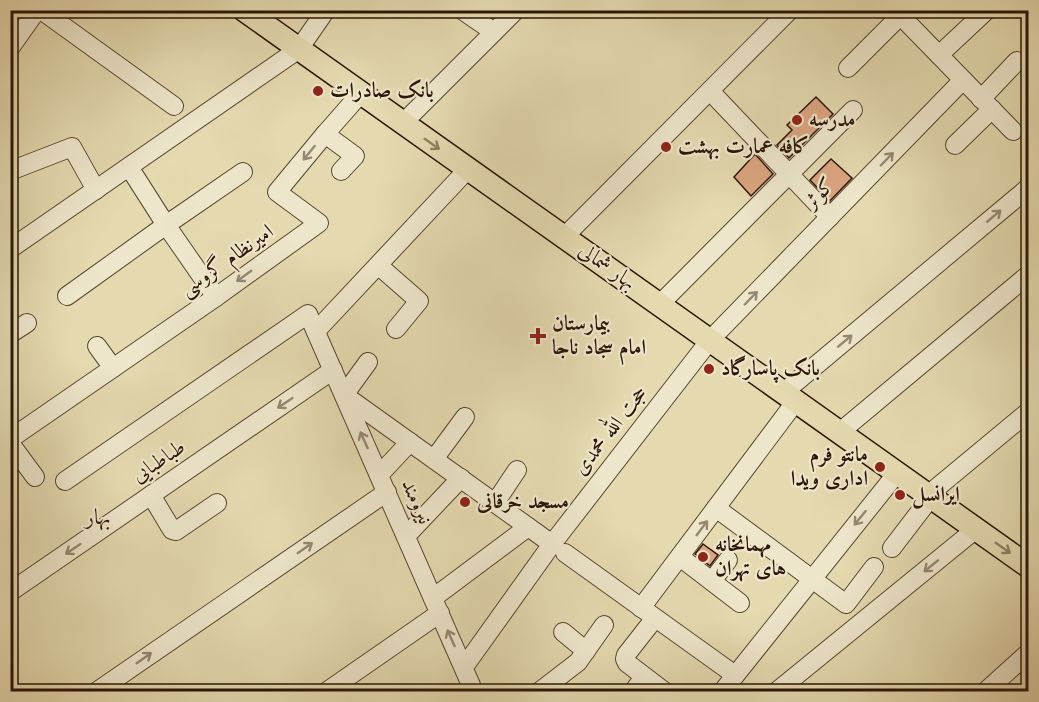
<svg xmlns="http://www.w3.org/2000/svg" width="1039" height="702" font-family="'Old Standard TT',Amiri,serif">
<rect width="100%" height="100%" fill="#e4d9af"/>
<filter id="stains"><feTurbulence type="fractalNoise" baseFrequency=".00333" numOctaves="4"/><feColorMatrix values="0 0 0 0 .2 0 0 0 0 .09 0 0 0 0 .02 0 0 0 .5 -.17"/></filter>
<radialGradient id="worn" r=".72"><stop offset=".6" stop-color="#630" stop-opacity="0"/><stop offset="1" stop-color="#630" stop-opacity=".3"/></radialGradient>
<g fill="#daa580" stroke="#2b1506" stroke-width="1.5">
<polygon points="816,97 833,114 789,158 777,145 792,130 787,125"/>
<polygon points="755,154 773,174 751,196 734,177"/>
<polygon points="831,159 852,178 830,201 810,180"/>
<polygon points="703,544 718,555 710,566 695,554"/>
</g>
<g fill="none" stroke-linecap="round" stroke-linejoin="round">
<defs>
<g id="minor">
<polyline points="41,10 174,106"/>
<polyline points="462,10 494,32"/>
<polyline points="895,10 1013,131"/>
<polyline points="10,48 37,10"/>
<polyline points="939,55 987,10"/>
<polyline points="848,68 900,16"/>
<polyline points="710,91 830,217"/>
<polyline points="981,99 1017,61"/>
<polyline points="403,123 516,10"/>
<polyline points="325,134 355,156 341,171"/>
<polyline points="955,145 992,109"/>
<polyline points="129,167 166,225 216,297"/>
<polyline points="10,171 72,147 96,190"/>
<polyline points="564,237 790,10"/>
<polyline points="10,249 299,49 326,10"/>
<polyline points="379,266 419,301 396,329"/>
<polyline points="67,296 166,225 243,172"/>
<polyline points="660,304 853,110"/>
<polyline points="316,331 468,169"/>
<polyline points="10,334 27,323"/>
<polyline points="97,346 113,368"/>
<polyline points="368,362 344,395 552,544"/>
<polyline points="784,392 1028,188"/>
<polyline points="840,432 1028,275"/>
<polyline points="10,439 216,297 319,223 277,192 325,134 361,93"/>
<polyline points="10,443 35,477"/>
<polyline points="434,459 465,417"/>
<polyline points="379,475 410,442"/>
<polyline points="65,481 308,314 474,692"/>
<polyline points="151,495 172,530 176,531 217,503"/>
<polyline points="928,495 1028,412"/>
<polyline points="495,503 517,470"/>
<polyline points="716,508 846,604 874,567"/>
<polyline points="406,536 461,478"/>
<polyline points="892,548 931,497"/>
<polyline points="565,553 735,675"/>
<polyline points="680,557 740,603"/>
<polyline points="712,581 728,560"/>
<polyline points="10,592 333,370"/>
<polyline points="433,598 528,527"/>
<polyline points="641,608 796,401"/>
<polyline points="655,618 626,655 625,659 627,663 665,692"/>
<polyline points="563,632 586,651"/>
<polyline points="464,667 552,544 710,340 963,80"/>
<polyline points="96,692 387,492"/>
<polyline points="326,692 440,613"/>
<polyline points="539,692 578,662 604,625"/>
<polyline points="633,692 641,681"/>
<polyline points="722,692 897,473"/>
<polyline points="776,692 976,529"/>
<polyline points="985,692 1028,653"/>
</g>
<polyline id="major" points="244,10 1028,566"/>
</defs>
<use href="#minor" stroke="#594630" stroke-width="20"/>
<use href="#major" stroke="#2b1506" stroke-width="25"/>
<use href="#minor" stroke="#ede6cb" stroke-width="18"/>
<use href="#major" stroke="#e4d9af" stroke-width="22"/>
</g>
<defs><path id="oneway-shaft" d="M-6 0H5M1.5-3L5.5 0L1.5 3" fill="none" stroke-width="1.6" stroke-linecap="round" stroke-linejoin="round" transform="scale(1.5)"/></defs>
<g stroke="#918163">
<use href="#oneway-shaft" transform="translate(432 144) rotate(35)"/>
<use href="#oneway-shaft" transform="translate(1003 548) rotate(35)"/>
</g>
<g stroke="#968872">
<use href="#oneway-shaft" transform="translate(309 153) rotate(129)"/>
<use href="#oneway-shaft" transform="translate(887 159) rotate(-46)"/>
<use href="#oneway-shaft" transform="translate(994 216) rotate(-40)"/>
<use href="#oneway-shaft" transform="translate(244 276) rotate(144)"/>
<use href="#oneway-shaft" transform="translate(751 298) rotate(-46)"/>
<use href="#oneway-shaft" transform="translate(845 341) rotate(-40)"/>
<use href="#oneway-shaft" transform="translate(285 403) rotate(146)"/>
<use href="#oneway-shaft" transform="translate(364 440) rotate(-114)"/>
<use href="#oneway-shaft" transform="translate(860 518) rotate(129)"/>
<use href="#oneway-shaft" transform="translate(702 528) rotate(-53)"/>
<use href="#oneway-shaft" transform="translate(305 548) rotate(-35)"/>
<use href="#oneway-shaft" transform="translate(73 549) rotate(146)"/>
<use href="#oneway-shaft" transform="translate(931 566) rotate(141)"/>
<use href="#oneway-shaft" transform="translate(451 638) rotate(-114)"/>
<use href="#oneway-shaft" transform="translate(144 658) rotate(-35)"/>
</g>
<g fill="#8f2418" stroke="#ede6cb" stroke-width="2">
<circle cx="318" cy="91" r="6"/>
<circle cx="797" cy="120" r="6"/>
<circle cx="666" cy="147" r="6"/>
<path d="M535 327h6v6h6v6h-6v6h-6v-6h-6v-6h6z"/>
<circle cx="709" cy="369" r="6"/>
<circle cx="880" cy="467" r="6"/>
<circle cx="900" cy="495" r="6"/>
<circle cx="465" cy="502" r="6"/>
<circle cx="703" cy="557" r="6"/>
</g>
<g text-anchor="middle" dominant-baseline="central" stroke-width="4.5" stroke-linejoin="round" paint-order="stroke">
<g font-size="21" font-weight="bold" fill="#2b1506" stroke="#ede6cb" text-anchor="start">
<text x="330" y="91">بانک صادرات</text>
<text x="809" y="120">مدرسه</text>
<text x="678" y="147">کافه عمارت بهشت</text>
<text x="552" y="324">بیمارستان<tspan x="552" dy="24">امام سجاد ناجا</tspan></text>
<text x="721" y="369">بانک پاسارگاد</text>
<text x="868" y="455" text-anchor="end">مانتو فرم<tspan x="868" dy="24">اداری ویدا</tspan></text>
<text x="912" y="495">ایرانسل</text>
<text x="477" y="502">مسجد خرقانی</text>
<text x="715" y="545">مهمانخانه<tspan x="715" dy="24">های تهران</tspan></text>
</g>
<g font-size="21" fill="#2b1506" stroke="#ede6cb">
<text transform="translate(820 194) rotate(-46)">کوثر</text>
<text transform="translate(227 261) rotate(-35)">امیرنظام گروسی</text>
<text transform="translate(607 267) rotate(35)">بهار شمالی</text>
<text transform="translate(611 431) rotate(-52)">حجت الله محمدی</text>
<text transform="translate(159 462) rotate(-34)">طباطبایی</text>
<text transform="translate(416 502) rotate(66)">نیرومند</text>
</g>
<g font-size="22" fill="#2b1506" stroke="#ede6cb">
<text x="98" y="518">بهار</text>
</g>
</g>
<rect width="1039" height="702" fill="none" stroke="#e4d9af" stroke-width="36"/>
<rect x="12" y="12" width="1015" height="678" fill="none" stroke="#2b1506" stroke-width="3"/>
<rect x="18" y="18" width="1003" height="666" fill="none" stroke="#2b1506" stroke-width="1.5"/>
<rect width="100%" height="100%" filter="url(#stains)"/>
<rect width="100%" height="100%" fill="url(#worn)"/>
</svg>
